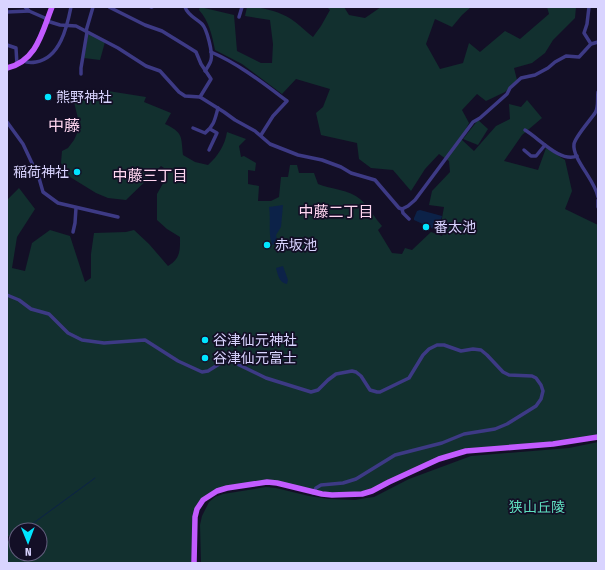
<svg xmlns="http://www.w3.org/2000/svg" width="605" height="570" font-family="'Fira Sans Condensed','Noto Sans JP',sans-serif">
<rect width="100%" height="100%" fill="#130f26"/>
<g fill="#12302f">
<path d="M200,7L234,15L237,51L261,63H272L273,44L270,20L245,16L247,7C262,7 278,11 291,19C299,24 306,32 313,37L321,26L330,10L327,7H344L349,15L365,18L381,7H471L462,15L452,27L435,19L426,44L440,69L463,63L469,43L480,52L505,31L520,39L549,14L547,7H576L575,18L553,40L545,53L532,63L514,68L517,80L505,92L486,101L477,94L462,110L469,123L461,139L474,151L496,126L510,119L509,104L521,107L527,100L542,118L522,135L504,161L538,170L546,148L565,160L572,191L565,209L598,225V437L466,451L439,459L372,491L332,495L277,483H258L209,495L197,509L194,563H7V542L16,536V554H40V530H16V532L7,537V200L19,188L35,209L17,237L12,268L25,271L32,243L50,230L70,236L85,282L91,278V254L94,233L126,232L134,230L149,244L168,266C181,258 180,250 180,237L167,229L157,220V194L166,178L167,170L161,166L126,200L108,198L96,193L70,177L61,163L62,151L68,148L74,140L80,127L74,102L81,98L108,91L146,97L144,102L171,113L165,124C183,133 181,135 183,155L195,162L208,165C218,156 225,145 227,132L246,139L239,146L241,157L244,156L256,163L255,171L248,170V184L259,186L258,201H271L279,197L281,177H288L290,165H297L299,173H314L318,184C330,189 350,190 360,199C368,206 375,218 382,226L378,230L392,253L402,254L405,248L412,250L431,232L442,236L444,231L440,229L444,207L429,205L432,191L450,172L449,161L439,154L425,169L411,191L393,170L371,168L359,159L357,143L321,135L316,113L323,107L330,89L296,79L282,94L242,64L215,50C212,35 209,21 199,10Z"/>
<polygon points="89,34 105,42 100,60 84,58 88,35"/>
<polygon points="478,120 488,129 478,145 463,139"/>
<polygon points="598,442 598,563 201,563 200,525 202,516 209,502 215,497 223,494 266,487 276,488 309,496 329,499 355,500 366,498 374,497 409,479 471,456 569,448"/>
</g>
<g fill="#0c2248">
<path d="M283,205L281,227L276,235L278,243L272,245C268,233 271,220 269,207Z"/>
<polygon points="420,210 442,216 438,231 414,220 414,218 417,211"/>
<path d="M283,266L288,280L287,284C279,283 278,275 276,268Z"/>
</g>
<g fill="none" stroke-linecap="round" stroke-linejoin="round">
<polyline stroke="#0c2248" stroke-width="1" points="24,530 95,478"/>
<g stroke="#3d3a85" stroke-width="3.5">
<polyline points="25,7 29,11 45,18 47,21 60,25 76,26 118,48 146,66 160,71 179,92 185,96 200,97 224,112 235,120 255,131 270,144 298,155 322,160 341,167 351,173 375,180 399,208 402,209 403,213 409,219"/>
<polyline points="109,7 145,25 162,31 188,47 196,52 201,64 211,79 200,97"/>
<polyline points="151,7 152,7"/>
<path d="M185,7C188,16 196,18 202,24C207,29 213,53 211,60C210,64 207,68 205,71"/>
<polyline points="589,7 587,24 584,33 591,44"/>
<polyline points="7,12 29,11"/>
<polyline points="239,17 242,7"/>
<polyline points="86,31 93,7"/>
<polyline points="7,45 16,48 17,65"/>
<path d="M211,52C239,64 263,83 287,101L273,116L261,135"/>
<path d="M23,61C28,63 31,63 36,62C60,58 67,27 71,7"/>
<polyline points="81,74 81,68 87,32"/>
<path d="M598,92C597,99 599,107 595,113C591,119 575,137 574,144C572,159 595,180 598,197"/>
<polyline points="7,122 23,144 39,178 43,192 58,203 118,217"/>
<path d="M193,128L205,133C214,126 215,119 218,108"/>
<path d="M525,130C539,138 560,163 577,156"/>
<polyline points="209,150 217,133 210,129"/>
<polyline points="524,150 531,156 536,156 545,145"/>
<polyline points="598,200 598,207"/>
<polyline points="402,209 408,206 415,200 473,122 480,118 507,94 510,88 521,78 535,75 548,68 555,62 566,56 579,57 591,44 598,42"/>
<polyline points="73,232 75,223 76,208"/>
<polyline points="7,295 19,300 31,309 49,314 68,333 82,340 104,343 145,340 178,361 202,372 208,371 224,361 231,361 266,378 311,392 318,390 328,380 336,374 352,371 356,372 361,376 370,390 377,392 380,392 409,378 423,355 429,349 437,345 444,345 461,351 473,349 481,350 487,355 503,372 509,375 532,376 536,378 541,385 543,391 541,399 536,406 507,424 495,429 464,434 442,443 395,455 356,479 343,483 321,485 316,488 313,493"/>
</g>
<g stroke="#c25bff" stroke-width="5.5">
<path d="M7,68C37,61 42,32 52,7"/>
<polyline points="194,563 195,517 197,509 203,500 217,491 227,488 267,482 277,483 322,494 332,495 362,494 372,491 389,482 439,459 466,451 553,444 598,437"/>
</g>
</g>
<g fill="#00e5ff" stroke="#130f26" stroke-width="1.5">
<circle cx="48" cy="97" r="4"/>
<circle cx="77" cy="172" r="4"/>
<circle cx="426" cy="227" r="4"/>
<circle cx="267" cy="245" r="4"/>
<circle cx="205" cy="340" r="4"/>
<circle cx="205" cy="358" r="4"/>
</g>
<g text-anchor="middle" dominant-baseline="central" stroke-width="3.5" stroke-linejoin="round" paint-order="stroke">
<g font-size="14" fill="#d9d4ff" stroke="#130f26" text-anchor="start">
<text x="56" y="97">熊野神社</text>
<text x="69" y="172" text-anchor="end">稲荷神社</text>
<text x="434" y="227">番太池</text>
<text x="275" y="245">赤坂池</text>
<text x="213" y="340">谷津仙元神社</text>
<text x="213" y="358">谷津仙元富士</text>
</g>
<g font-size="14" fill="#5fe0c0" stroke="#130f26">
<text x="537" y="507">狭山丘陵</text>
</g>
<g font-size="15" fill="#ffd6f0" stroke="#130f26">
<text x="150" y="176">中藤三丁目</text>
<text x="336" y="212">中藤二丁目</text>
</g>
<g font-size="16" fill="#ffd6f0" stroke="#130f26">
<text x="64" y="125">中藤</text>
</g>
</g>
<rect width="605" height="570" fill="none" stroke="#d9d4ff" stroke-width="16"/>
<g transform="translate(28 542) rotate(179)"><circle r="19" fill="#130f26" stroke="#625e7d"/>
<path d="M0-3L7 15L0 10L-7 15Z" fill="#00e5ff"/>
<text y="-6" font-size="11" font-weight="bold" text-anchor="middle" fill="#d9d4ff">N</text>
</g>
</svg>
